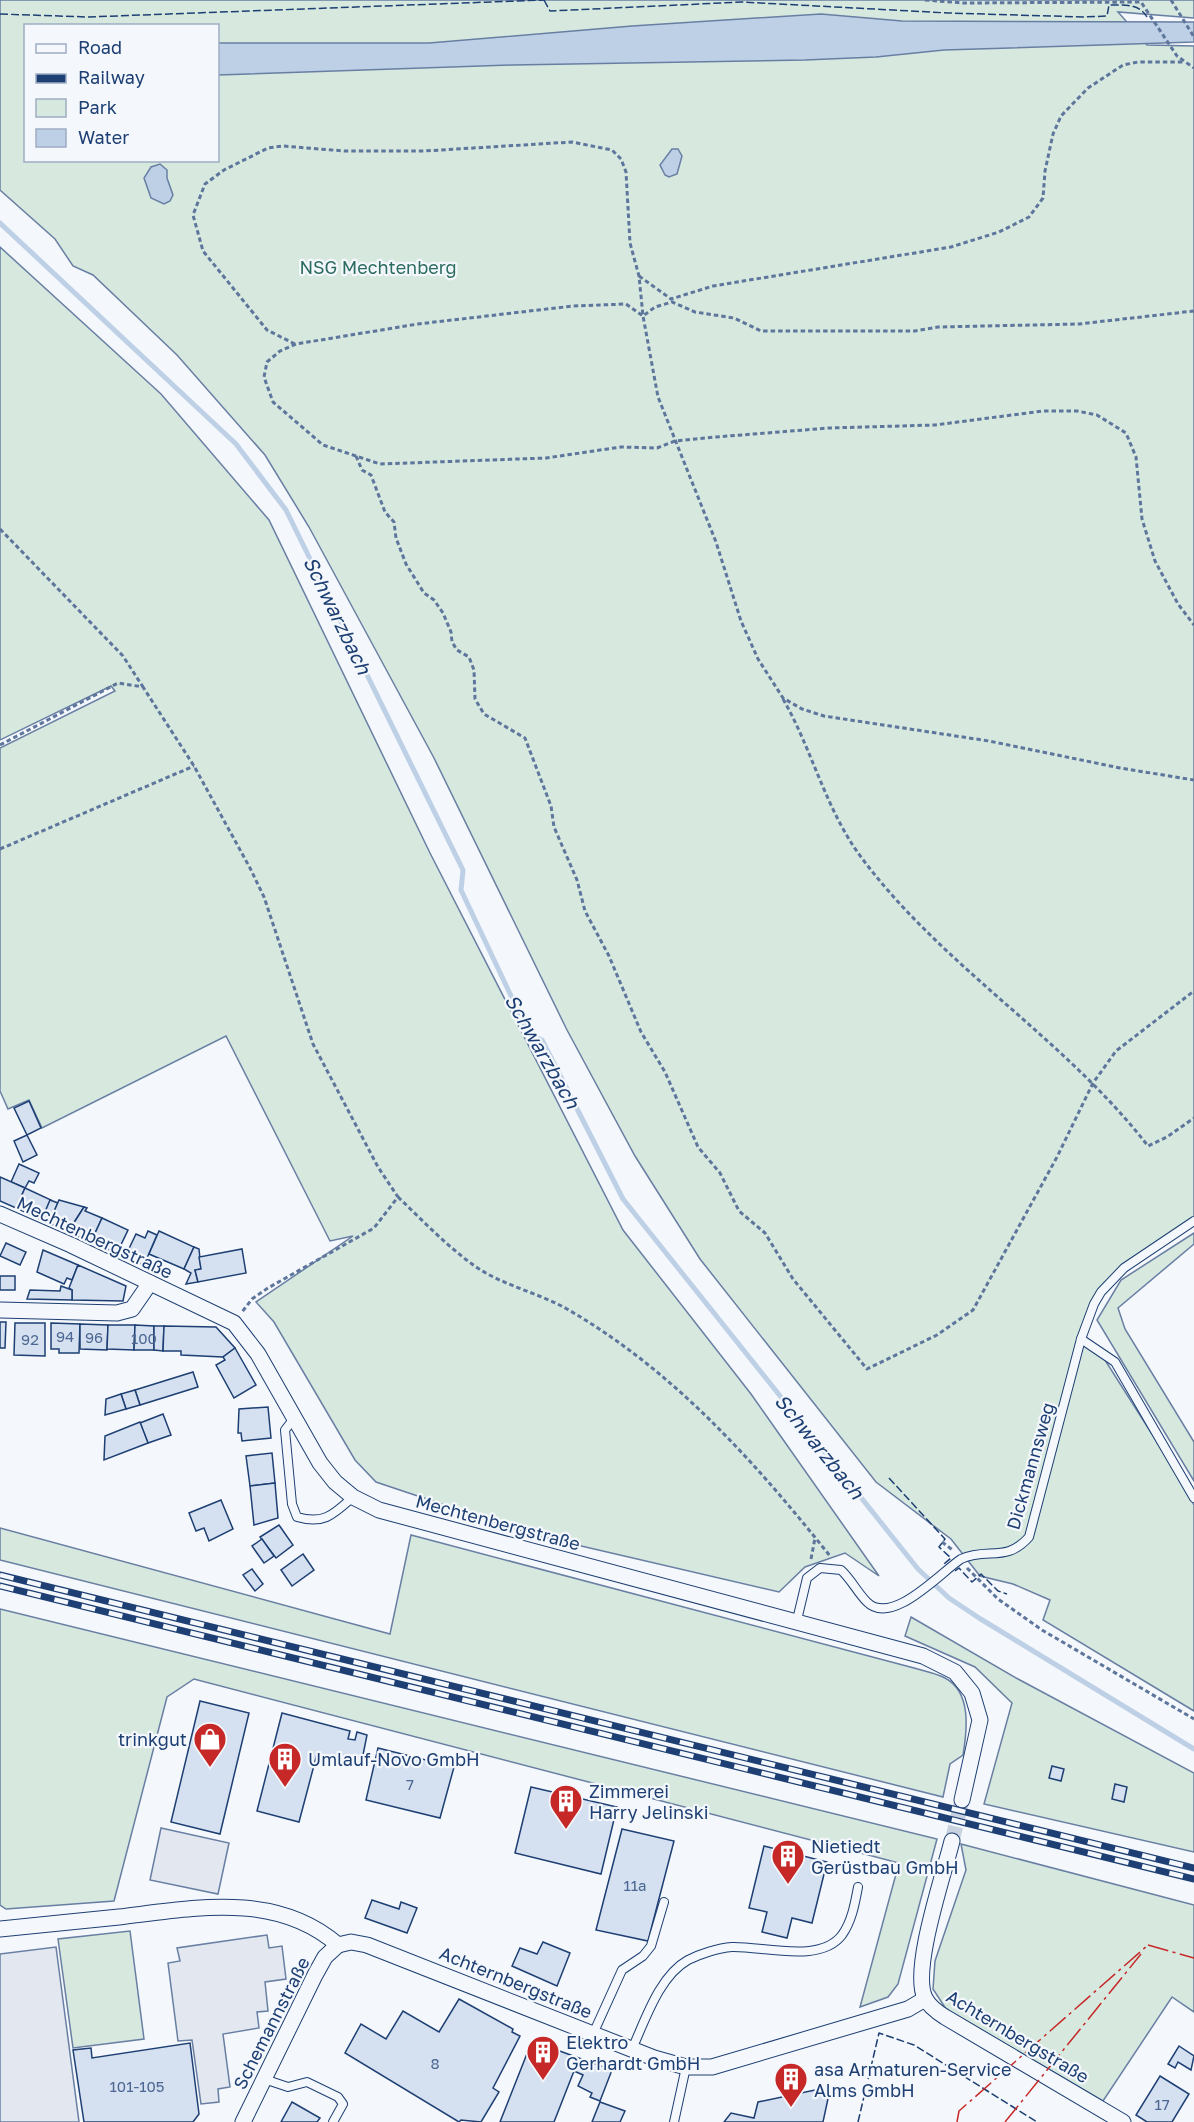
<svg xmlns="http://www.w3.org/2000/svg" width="1194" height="2122" font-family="'Golos Text',sans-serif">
<rect width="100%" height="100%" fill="#f4f7fb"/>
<g fill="#d7e8df" stroke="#687fa3" stroke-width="1.5" fill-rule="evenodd">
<path d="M0,0H1194V18L1118,12L1147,45L1194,46V1224L1099,1290L1083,1341L1105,1360L1164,1453L1194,1505V1711L1043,1620L1050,1600L1013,1584L980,1576L951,1539L876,1482L700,1259L635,1156L567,1030L434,758L309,527L265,455L177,355L93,275L73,266L55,239L0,190ZM26,26H218V160H26Z"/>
<polygon points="0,247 161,394 269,520 430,853 623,1230 751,1394 879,1576 845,1553 805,1567 779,1592 534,1535 376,1482 355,1460 274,1322 256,1302 353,1236 330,1241 226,1036 42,1128 29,1100 8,1109 0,1091 0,748 115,691 111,686 0,740"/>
<polygon points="1194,1233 1194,1244 1118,1308 1125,1329 1194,1442 1194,1481 1097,1320 1121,1280"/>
<path d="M0,1528L390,1634L411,1535L914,1668C924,1671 936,1673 945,1678C972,1692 967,1731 963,1755L950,1764L943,1797L0,1560Z"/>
<polygon points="0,1609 937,1839 898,1984 888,1997 860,2007 899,1863 194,1679 167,1697 114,1901 6,1909 0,1905"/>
<polygon points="911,1617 1018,1679 1194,1773 1194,1852 984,1804 1012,1703 975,1667 905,1636"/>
<polygon points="961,1844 1194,1905 1194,2012 1172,1997 1103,2101 946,2009 933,1989 935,1961 966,1870"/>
<polygon points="130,1931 144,2039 73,2048 58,1939"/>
</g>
<g fill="#e3e8f0" stroke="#687fa3" stroke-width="1.5">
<polygon points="161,1828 229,1843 218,1894 150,1880"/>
<polygon points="267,1935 269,1948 282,1946 286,1979 265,1982 268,2011 257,2012 259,2028 223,2034 230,2087 218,2089 219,2102 201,2104 192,2040 178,2041 168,1963 180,1961 177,1948"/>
<polygon points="56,1947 79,2122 0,2122 0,1954"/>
</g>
<g fill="#bed0e5" stroke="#687fa3" stroke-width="1.5">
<polygon points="821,14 902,21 1194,22 1194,42 944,50 876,57 805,60 512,65 218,75 218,43 429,43 632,26"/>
<polygon points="672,149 678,149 682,156 677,174 669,177 665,175 660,165"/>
<polygon points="160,164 167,170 167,178 173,195 170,201 164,204 151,198 144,178 151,167"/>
</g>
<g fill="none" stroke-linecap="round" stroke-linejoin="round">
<polyline stroke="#bed0e5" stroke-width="5" points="0,223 236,444 286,510 463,870 461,890 529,1034 542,1040 623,1199 918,1569 949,1598 979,1618 1194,1749"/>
</g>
<g fill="#d5e0f0" stroke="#1d3f73" stroke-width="1.5">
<polygon points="29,1101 41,1128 27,1135 14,1108"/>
<polygon points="27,1135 37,1155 23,1162 14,1141"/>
<polygon points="19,1164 39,1173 34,1183 29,1181 25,1188 11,1182"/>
<polygon points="0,1177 25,1188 16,1208 0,1201"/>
<polygon points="25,1188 51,1200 42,1220 16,1208"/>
<polygon points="50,1200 58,1203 49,1223 42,1219"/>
<polygon points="59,1200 84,1207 68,1232 49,1223"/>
<polygon points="84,1207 87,1208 85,1211 102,1218 91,1242 68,1232"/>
<polygon points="102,1218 128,1230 117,1253 91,1242"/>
<polygon points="148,1231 157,1235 144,1265 125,1257 136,1234 145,1238"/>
<polygon points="159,1231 194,1247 184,1269 149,1254"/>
<polygon points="6,1243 26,1252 20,1265 0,1256"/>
<polygon points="194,1247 199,1249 201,1269 195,1270 198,1282 186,1284 191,1273 184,1269"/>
<polygon points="242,1249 246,1273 198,1282 195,1270 201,1269 199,1257"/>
<polygon points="43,1250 78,1265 72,1280 67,1278 64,1284 37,1272"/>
<polygon points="78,1265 126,1286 123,1301 72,1300 72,1290 69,1288"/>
<rect x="0" y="1276" width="15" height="14"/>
<polygon points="61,1286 72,1290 72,1300 27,1299 30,1290 60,1291"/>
<polygon points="0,1322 6,1322 5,1348 0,1348"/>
<polygon points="15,1323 45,1323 45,1356 14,1355"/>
<polygon points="51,1323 80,1324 79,1353 59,1353 59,1349 51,1349"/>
<polygon points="80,1324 108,1325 107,1350 80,1349"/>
<polygon points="108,1325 135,1325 134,1350 107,1349"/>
<polygon points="135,1325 154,1326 154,1350 134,1350"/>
<polygon points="154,1326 164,1326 163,1351 154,1350"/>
<polygon points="164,1326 216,1327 235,1348 223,1357 181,1355 181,1351 163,1351"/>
<polygon points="235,1348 256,1385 234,1398 216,1365 225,1360 223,1357"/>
<polygon points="193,1372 198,1387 140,1405 135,1390"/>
<polygon points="135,1390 140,1405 126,1409 121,1394"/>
<polygon points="121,1394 126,1409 105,1415 106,1399"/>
<polygon points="268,1407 271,1438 242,1441 241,1433 238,1433 239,1409"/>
<polygon points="163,1414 171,1435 148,1443 140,1423"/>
<polygon points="140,1422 148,1443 104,1460 105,1436"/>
<polygon points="272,1453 275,1483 250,1486 246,1456"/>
<polygon points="275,1483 278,1518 254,1525 250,1486"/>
<polygon points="221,1500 233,1529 209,1541 204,1528 196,1531 189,1513"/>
<polygon points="279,1525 293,1545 276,1558 260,1537"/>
<polygon points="262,1539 274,1556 264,1563 252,1546"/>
<polygon points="303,1554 314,1570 292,1586 281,1570"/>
<polygon points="252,1569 263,1584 255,1591 243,1575"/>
<polygon points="200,1701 249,1713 220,1834 171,1822"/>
<polygon points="282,1713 350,1731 348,1739 355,1740 357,1732 367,1735 361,1765 317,1754 299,1822 257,1811"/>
<polygon points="378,1748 454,1767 440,1818 366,1800"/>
<polygon points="1052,1766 1064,1769 1061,1781 1049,1778"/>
<polygon points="1115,1784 1127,1787 1124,1802 1112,1799"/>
<polygon points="531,1787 617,1807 601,1874 515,1853"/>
<polygon points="622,1829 674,1841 648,1941 596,1930"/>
<polygon points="764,1846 827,1862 812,1923 792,1918 787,1938 762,1932 767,1912 749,1908"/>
<polygon points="372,1900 399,1909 401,1902 417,1908 407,1933 365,1918"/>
<polygon points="543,1942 570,1953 557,1986 512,1966 520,1948 537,1954"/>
<polygon points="459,1999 513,2029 512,2032 520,2036 493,2088 499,2092 481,2122 461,2120 459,2122 345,2053 361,2024 386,2039 403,2011 439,2032"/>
<polygon points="532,2041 612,2070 600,2101 590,2097 592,2093 578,2086 583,2075 574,2071 554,2122 500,2122"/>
<polygon points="190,2043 199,2114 193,2122 84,2122 73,2050 91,2048 92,2058"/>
<polygon points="1179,2046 1194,2056 1191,2070 1178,2062 1175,2068 1168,2064"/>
<polygon points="1160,2076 1189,2094 1172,2122 1147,2122 1136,2115"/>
<polygon points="815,2090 829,2094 823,2122 724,2122 731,2113 754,2118 758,2102"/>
<polygon points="292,2102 320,2118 317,2122 281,2122"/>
<polygon points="600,2102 625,2111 620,2122 592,2122"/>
</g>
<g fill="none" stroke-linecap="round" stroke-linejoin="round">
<polyline stroke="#c9d2e0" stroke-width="15" stroke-dasharray="15 8" stroke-linecap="butt" points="952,1841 962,1800"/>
<defs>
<g id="lane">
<polyline points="1081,1339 1115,1362 1194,1498"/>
<path d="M295,1417L285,1430L292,1504L297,1517C324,1525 334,1514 353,1497"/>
<path d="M797,1620L807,1578L820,1568L841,1570C851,1579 857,1592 867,1602C892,1627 941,1572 961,1559C988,1547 1006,1563 1029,1537L1081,1339L1094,1304L1101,1292L1124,1268L1194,1221"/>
<polyline points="593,2034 622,1970 643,1956 651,1946 664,1902"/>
<path d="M632,2049C645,2021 659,1976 688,1960C700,1954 718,1948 732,1947C763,1946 820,1964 842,1935C852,1921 855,1903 858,1887"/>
<polyline points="264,2079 288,2087 307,2082 338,2097 343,2104 333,2122"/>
<polyline points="674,2122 686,2067"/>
</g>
<g id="street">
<polyline points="0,1214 71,1245 234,1323 258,1354 320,1463 335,1482 353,1497 379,1510 923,1656 955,1672 972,1693 980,1720 962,1800"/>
<polyline points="0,1310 117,1313 132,1309 150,1283"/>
<path d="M952,1841C944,1874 911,1970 925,1998C929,2006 937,2012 945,2017L1123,2122"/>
<path d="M0,1929C40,1925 79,1921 119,1917C194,1908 276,1891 338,1945"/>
<polyline points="338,1945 351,1942 367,1945 654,2058 686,2067 712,2067 908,2009 925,1999"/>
<polyline points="243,2122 315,1975 325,1957 338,1945"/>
</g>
</defs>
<use href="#lane" stroke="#1d3f73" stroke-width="10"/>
<use href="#street" stroke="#1d3f73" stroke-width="17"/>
<g stroke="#5e769c" stroke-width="3" stroke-dasharray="4.5 3" stroke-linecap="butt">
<polyline points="925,0 963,3 1141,2 1177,56 1194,68"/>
<polyline points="1171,0 1194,37"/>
<polyline points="639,276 671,299 713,286 951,247 999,232 1029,217 1043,198 1045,171 1053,134 1061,116 1088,88 1123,65 1138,62 1183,62"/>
<polyline points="1194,311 1079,324 938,327 915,331 761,331 734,318 695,312 672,302 655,307 643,316 626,304 573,306 418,324 296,344 280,351 267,362 264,377 273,402 323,445 380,464 546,458 621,447 657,448 675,441 716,437 829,428 935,425 1043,411 1077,411 1097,415 1126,433 1136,457 1142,519 1155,561 1178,604 1194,625"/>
<polyline points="295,344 267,330 203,251 193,215 205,184 224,170 268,148 283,146 344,151 424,151 572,142 612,150 621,159 626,172 630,243 639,276 643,316 658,397 716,542 741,621 758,659 783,698 802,709 824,716 989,741 1120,768 1194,780"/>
<polyline points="356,456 362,470 371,475 385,512 394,522 396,538 406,564 424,593 434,600 443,613 451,632 452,642 457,650 469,657 474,670 475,699 484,714 525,738 551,806 554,827 577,880 585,911 609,956 641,1032 665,1072 698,1147 720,1173 739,1211 765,1233 793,1279 867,1369 937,1335 973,1310 1057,1157 1093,1083 1116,1051 1194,991"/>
<polyline points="0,529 123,656 143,687"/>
<path d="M783,699C813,751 826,812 864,861C946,969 1065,1039 1148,1146L1167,1137L1194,1118"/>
<polyline points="0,745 118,683 143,687 194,766 250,868 264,897 313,1044 378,1167 398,1197 374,1228 268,1288 252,1299 242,1312"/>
<polyline points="0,849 194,766"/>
<path d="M398,1197C422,1220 446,1245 472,1264C500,1285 537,1292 567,1309C673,1370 755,1462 830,1556"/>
<polyline points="942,1542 954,1551"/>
<polyline points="811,1559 815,1538"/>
<polyline points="967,1568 998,1599 1042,1630 1194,1719"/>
</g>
<use href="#lane" stroke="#f4f7fb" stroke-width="8"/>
<use href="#street" stroke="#f4f7fb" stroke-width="15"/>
<defs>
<g id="rail">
<polyline points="0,1575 1194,1868"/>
<polyline points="0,1586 1194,1879"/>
</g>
</defs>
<use href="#rail" stroke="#1d3f73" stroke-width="7"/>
<use href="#rail" stroke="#f4f7fb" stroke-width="4.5" stroke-dasharray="14" stroke-linecap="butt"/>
<g stroke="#1d3f73" stroke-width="1.5" stroke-dasharray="8 3" stroke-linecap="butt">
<path d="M544,0L550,11L742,2L948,13L1084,17L1107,16L1109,5C1123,5 1139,3 1147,17"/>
<polyline points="0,14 88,17 544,0"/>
<polyline points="889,1478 945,1539 939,1547 951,1558 944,1564"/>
<polyline points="955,1571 959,1568 972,1582 981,1574 998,1591 1007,1594"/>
<polyline points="858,2122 879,2033 914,2045 1037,2122"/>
</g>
<g stroke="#c62828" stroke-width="1.5" stroke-dasharray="21 4.5 3 4.5" stroke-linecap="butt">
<polyline points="1148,1945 1194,1958"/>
<polyline points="957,2122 959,2111 1148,1945"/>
<polyline points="1005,2122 1141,1954"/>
</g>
</g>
<defs>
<symbol id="shop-pin" viewBox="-11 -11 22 30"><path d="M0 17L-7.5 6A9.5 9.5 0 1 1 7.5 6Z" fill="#c62828" stroke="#f4f7fb"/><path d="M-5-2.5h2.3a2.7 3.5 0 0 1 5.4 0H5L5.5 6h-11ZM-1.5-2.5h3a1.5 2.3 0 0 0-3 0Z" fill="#fff"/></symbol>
<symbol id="building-pin" viewBox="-11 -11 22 30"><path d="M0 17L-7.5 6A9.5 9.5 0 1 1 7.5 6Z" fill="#c62828" stroke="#f4f7fb"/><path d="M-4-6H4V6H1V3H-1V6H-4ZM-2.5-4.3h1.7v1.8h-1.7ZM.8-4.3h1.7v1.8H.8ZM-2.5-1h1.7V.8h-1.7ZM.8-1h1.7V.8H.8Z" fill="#fff"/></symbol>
</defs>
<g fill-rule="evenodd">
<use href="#shop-pin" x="191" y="1720" width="38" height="52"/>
<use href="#building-pin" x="266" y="1740" width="38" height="52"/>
<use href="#building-pin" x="547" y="1782" width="38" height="52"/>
<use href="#building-pin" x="769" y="1837" width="38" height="52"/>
<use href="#building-pin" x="524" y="2033" width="38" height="52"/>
<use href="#building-pin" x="772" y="2060" width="38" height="52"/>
</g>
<g text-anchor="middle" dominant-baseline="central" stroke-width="4.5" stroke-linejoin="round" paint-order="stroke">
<g font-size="15" fill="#4b6792">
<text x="65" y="1336">94</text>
<text x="94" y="1337">96</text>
<text x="144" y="1338">100</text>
<text x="30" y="1339">92</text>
<text x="410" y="1784">7</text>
<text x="635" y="1885">11a</text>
<text x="435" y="2063">8</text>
<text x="137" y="2086">101-105</text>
<text x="1162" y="2104">17</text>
</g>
<g font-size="18" fill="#2c6c60" stroke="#f4f7fb">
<text x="378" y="267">NSG Mechtenberg</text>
</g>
<g font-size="18" fill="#1d3f73" stroke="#f4f7fb">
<text transform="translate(95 1237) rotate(25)">Mechtenbergstraße</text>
<text transform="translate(1030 1466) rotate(-74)">Dickmannsweg</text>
<text transform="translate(498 1522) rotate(15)">Mechtenbergstraße</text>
<text transform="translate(516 1982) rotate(22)">Achternbergstraße</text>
<text transform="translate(271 2023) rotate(-63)">Schemannstraße</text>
<text transform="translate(1018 2036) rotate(31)">Achternbergstraße</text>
</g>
<g font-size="18" fill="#1d3f73" stroke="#f4f7fb" text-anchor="start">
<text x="187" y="1739" text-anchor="end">trinkgut</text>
<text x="308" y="1759">Umlauf-Novo GmbH</text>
<text x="589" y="1791">Zimmerei<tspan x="589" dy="21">Harry Jelinski</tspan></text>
<text x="811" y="1846">Nietiedt<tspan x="811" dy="21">Gerüstbau GmbH</tspan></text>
<text x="566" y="2042">Elektro<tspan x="566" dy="21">Gerhardt GmbH</tspan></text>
<text x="814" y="2069">asa Armaturen-Service<tspan x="814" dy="21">Alms GmbH</tspan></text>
</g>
<g font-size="20" font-style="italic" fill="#1d3f73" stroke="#f4f7fb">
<text transform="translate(338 615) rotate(64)">Schwarzbach</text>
<text transform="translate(543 1051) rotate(60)">Schwarzbach</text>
<text transform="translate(820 1446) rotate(51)">Schwarzbach</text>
</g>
</g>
<rect x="24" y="24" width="195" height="138" fill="#f4f7fb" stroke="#9eadc5" stroke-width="1.5"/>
<rect x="36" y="44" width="30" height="9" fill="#f4f7fb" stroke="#9eadc5" stroke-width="1.5"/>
<text x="78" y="54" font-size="18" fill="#1d3f73">Road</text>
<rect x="36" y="74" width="30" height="9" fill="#1d3f73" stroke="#9eadc5" stroke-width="1.5"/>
<text x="78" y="84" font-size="18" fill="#1d3f73">Railway</text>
<rect x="36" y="99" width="30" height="18" fill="#d7e8df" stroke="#9eadc5" stroke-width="1.5"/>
<text x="78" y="114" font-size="18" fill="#1d3f73">Park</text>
<rect x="36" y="129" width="30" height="18" fill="#bed0e5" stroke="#9eadc5" stroke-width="1.5"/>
<text x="78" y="144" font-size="18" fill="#1d3f73">Water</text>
</svg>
